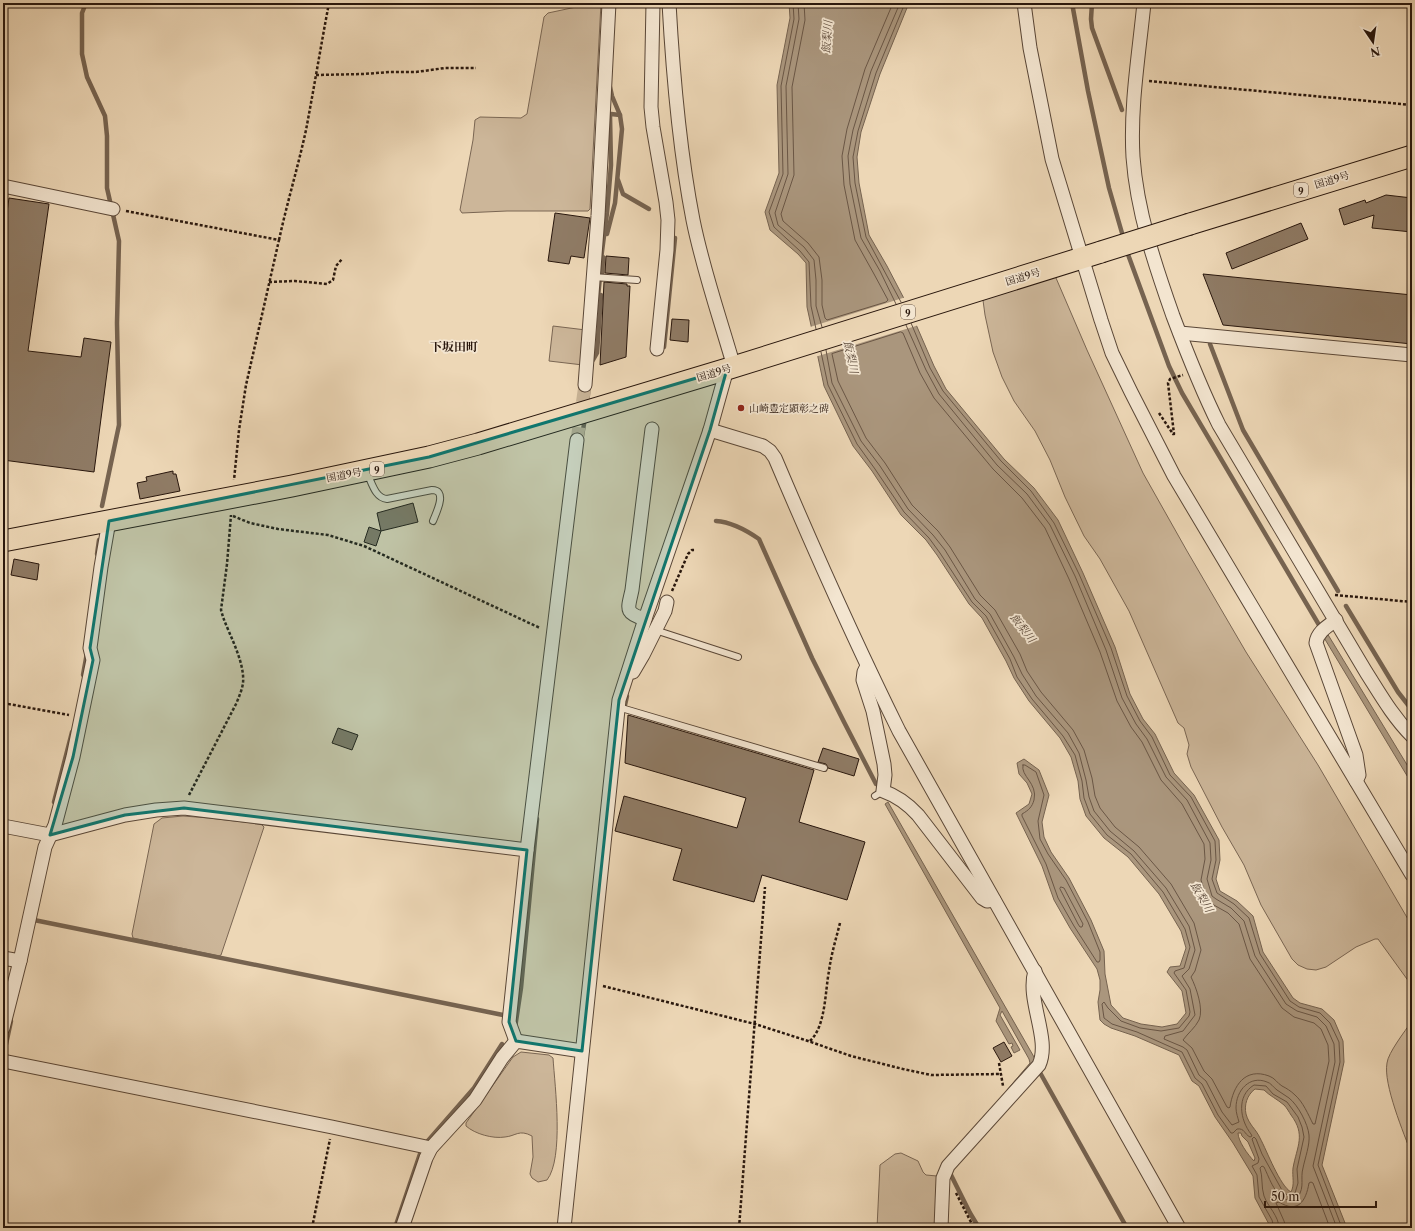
<svg xmlns="http://www.w3.org/2000/svg" width="1415" height="1231" font-family="'Libre Caslon Text','Noto Serif JP',serif">
<rect width="100%" height="100%" fill="#edd7b6"/>
<filter id="stains"><feTurbulence type="fractalNoise" baseFrequency=".005" numOctaves="4"/><feColorMatrix values="0 0 0 0 .2 0 0 0 0 .09 0 0 0 0 .02 0 0 0 .5 -.17"/></filter>
<radialGradient id="worn" r=".72"><stop offset=".6" stop-color="#630" stop-opacity="0"/><stop offset="1" stop-color="#630" stop-opacity=".3"/></radialGradient>
<g fill="#ccb699" stroke="#7a6653">
<polygon points="595,3 601,3 590,209 588,211 507,211 462,213 460,210 473,140 475,120 480,117 521,118 527,114 544,17 548,13"/>
<polygon points="1053,271 1087,350 1143,473 1187,551 1246,652 1318,765 1412,926 1412,986 1378,939 1375,939 1356,947 1326,967 1316,970 1307,969 1298,965 1292,959 1261,905 1244,865 1222,827 1191,767 1187,754 1189,745 1184,728 1178,723 1129,611 1100,559 1084,536 1065,497 1050,460 1035,431 1014,401 1002,377 993,352 985,315 982,293"/>
<polygon points="553,326 586,330 583,365 549,361"/>
<polygon points="183,816 209,818 261,824 264,827 221,955 219,956 133,938 132,934 154,824 162,818"/>
<path d="M1412,1021V1155C1404,1134 1383,1084 1387,1063C1388,1053 1405,1031 1412,1021Z"/>
<path d="M521,1052L549,1055L553,1058C555,1087 564,1158 547,1180L538,1182L532,1178L530,1174L533,1157L532,1136C519,1129 516,1136 505,1137C493,1139 475,1134 466,1126V1123L513,1057Z"/>
<polygon points="901,1153 918,1161 923,1172 926,1175 937,1176 935,1228 877,1228 880,1165 895,1154"/>
</g>
<g fill="#aa967d" stroke="#766350" fill-rule="evenodd">
<polygon points="789,3 909,3 880,74 861,132 857,157 859,183 869,235 887,266 910,310 814,339 807,307 806,263 798,254 770,230 765,212 779,173 777,85 790,18"/>
<path d="M911,313L934,366L946,389L1004,459L1034,488L1058,520L1083,573L1115,647L1130,694L1143,719L1155,734L1174,773L1194,795L1219,840L1220,860L1216,879L1220,891L1237,901L1253,916L1263,952L1293,998L1300,1003L1322,1009L1334,1020L1343,1041L1344,1062L1322,1165L1347,1228H1271L1255,1198L1253,1176L1233,1143L1215,1117L1199,1086L1192,1081L1179,1055L1135,1036L1111,1028L1104,1024L1100,1020L1098,1002L1100,990V980L1097,969L1070,928L1054,900L1042,866L1016,813L1029,804L1032,794L1027,783L1019,774L1017,763L1024,759L1039,770L1049,795L1042,822L1044,837L1051,852L1069,878L1091,920L1104,951L1105,974L1111,1005L1123,1018L1141,1024L1162,1027L1177,1024L1186,1013L1182,991L1167,972L1170,967L1180,966L1186,948L1181,931L1159,894L1128,857L1104,838L1086,816L1080,799L1078,781L1071,757L1060,738L1029,701L1014,678L1006,661L982,618L969,604L937,555L926,540L901,515L872,471L853,446L824,386L815,343ZM1255,1089L1264,1090C1270,1096 1277,1099 1284,1105C1287,1108 1289,1112 1291,1115C1306,1135 1297,1146 1293,1168C1292,1177 1295,1184 1291,1192C1280,1186 1267,1151 1260,1138C1256,1129 1249,1125 1246,1114C1244,1105 1247,1095 1255,1089ZM1238,1133H1241L1242,1136L1248,1142L1255,1158L1254,1161C1248,1155 1238,1141 1238,1133Z"/>
<polygon points="1327,633 1412,773 1412,784 1323,636"/>
<polygon points="888,802 1034,1057 1036,1063 1009,1093 1007,1090 1030,1063 1029,1059 1002,1011 1000,1015 1020,1050 1014,1053 1011,1047 1013,1046 1012,1043 1009,1044 996,1021 1000,1008 885,804"/>
</g>
<polygon fill="#edd7b6" points="906,297 919,325 815,357 810,327"/>
<g fill="none" stroke-linecap="round" stroke-linejoin="round">
<g stroke="#6a5645" stroke-width="1">
<polyline points="793,3 794,19 781,86 783,174 769,212 774,227 800,251 809,262 811,306 816,329"/>
<polyline points="798,3 799,19 786,86 788,174 775,213 778,225 804,247 814,260 816,280 816,306 822,327"/>
<polyline points="804,3 805,20 792,87 794,175 781,214 783,221 808,243 819,257 822,280 822,305 825,318 827,320 886,302 888,300 874,274 855,240 844,185 842,156 847,129 865,69 893,3"/>
<polyline points="901,302 866,237 855,183 853,157 858,131 876,73 905,3"/>
<polyline points="896,304 880,271 861,238 850,184 848,156 853,130 871,71 900,3"/>
<polyline points="911,323 930,368 943,391 1001,461 1031,491 1054,523 1079,574 1111,648 1127,696 1140,721 1152,737 1170,775 1191,797 1215,841 1216,860 1212,879 1217,893 1234,904 1249,918 1260,954 1290,1001 1299,1007 1320,1013 1330,1023 1339,1042 1340,1062 1318,1165 1342,1228"/>
<polyline points="906,325 926,370 939,394 997,465 1027,494 1050,525 1075,576 1106,650 1122,698 1136,724 1147,739 1166,777 1187,800 1210,843 1211,860 1207,879 1212,896 1216,899 1231,908 1244,921 1255,956 1286,1004 1297,1011 1317,1017 1326,1026 1334,1044 1335,1062 1313,1166 1337,1228"/>
<path d="M901,332L903,333L920,373L934,398L993,469L1022,498L1045,528L1069,579L1100,652L1117,701L1131,727L1142,742L1161,780L1182,804L1204,844L1205,859L1201,880L1207,899L1212,904L1228,913L1239,924L1250,959L1282,1008L1294,1017L1314,1023L1321,1029L1328,1045L1329,1061L1315,1124H1313C1308,1114 1303,1102 1295,1095C1291,1091 1286,1088 1282,1086C1277,1083 1275,1078 1269,1076C1245,1067 1233,1086 1230,1107L1229,1108L1227,1107L1212,1079L1204,1071L1192,1048L1183,1040C1188,1033 1195,1028 1199,1020C1204,1009 1196,987 1191,977L1195,971L1201,950L1194,923L1171,884L1139,847L1115,827L1100,808L1095,796L1092,778L1084,750L1073,730L1041,692L1027,671L1020,654L995,610L980,595L950,547L938,531L912,505L885,463L866,438L838,381L832,354Z"/>
<path d="M826,350L832,383L861,441L880,466L908,509L933,535L945,550L975,599L990,614L1014,657L1022,674L1036,696L1068,733L1079,753L1086,780L1089,797L1094,811L1110,831L1134,851L1166,888L1189,926L1195,950L1189,969L1182,976L1190,989L1195,1015L1183,1031L1165,1036L1164,1039L1183,1047L1187,1050L1199,1075L1206,1081L1222,1112L1232,1125L1239,1122C1238,1118 1236,1113 1236,1108C1236,1090 1250,1075 1267,1082C1271,1083 1273,1087 1277,1090C1281,1093 1285,1095 1289,1098C1298,1105 1308,1124 1309,1135C1310,1145 1305,1158 1303,1168C1300,1179 1305,1186 1298,1197L1291,1201C1275,1198 1270,1179 1264,1167L1262,1166L1260,1168C1263,1177 1261,1187 1264,1196C1268,1207 1279,1216 1279,1228"/>
<path d="M821,352L828,385L857,444L875,469L904,512L929,538L940,553L972,602L986,616L1010,659L1017,677L1032,699L1063,736L1075,755L1082,781L1084,798L1090,814L1107,835L1131,854L1163,892L1185,929L1190,947L1184,968L1175,971L1174,973L1186,990L1190,1012L1189,1016L1179,1028L1161,1031L1140,1028L1121,1021L1108,1008L1104,1002L1102,1004L1104,1018L1112,1024L1137,1032L1182,1052L1195,1078L1202,1084L1218,1115L1231,1133H1233L1237,1129C1245,1128 1244,1134 1250,1137L1252,1136L1251,1134C1240,1120 1236,1096 1254,1085L1266,1086L1273,1094L1287,1102L1298,1117L1302,1127L1304,1137L1297,1169L1298,1183L1295,1193L1293,1196H1289L1283,1192L1262,1154L1256,1139L1254,1137L1252,1139L1259,1159L1258,1163L1252,1166L1257,1175L1259,1197L1272,1220L1274,1228"/>
<path d="M1023,765H1025L1036,772L1044,795L1038,821L1040,839L1048,854L1066,880L1088,922L1100,952V960L1099,962H1097L1074,926L1058,898L1046,864L1022,816V814C1029,810 1032,807 1034,800C1038,783 1020,776 1023,765Z"/>
<polygon points="1061,887 1064,888 1083,924 1082,927 1080,927 1078,924 1060,889"/>
<path d="M1286,1228L1284,1221L1276,1203L1279,1202C1298,1214 1306,1201 1309,1183L1311,1182L1313,1183L1330,1228"/>
</g>
<g stroke="#766350" stroke-width="4.5">
<polyline points="86,3 82,13 82,54 87,77 105,116 107,136 107,188 119,241 117,323 119,425 102,506"/>
<polyline points="1072,3 1088,91 1109,188 1124,240"/>
<polyline points="1092,3 1091,19 1092,28 1122,110"/>
<polyline points="618,180 623,194 649,209"/>
<polyline points="607,234 615,203 622,129 620,115 612,96 610,87"/>
<polyline points="1126,249 1169,366 1182,393 1322,630"/>
<polyline points="601,259 607,213 611,165 610,115 611,114 620,115"/>
<polyline points="602,279 603,257"/>
<polyline points="598,297 600,277"/>
<polyline points="1210,344 1243,430 1338,591"/>
<polyline points="664,347 675,238"/>
<polyline points="593,360 597,353 601,295"/>
<polyline points="587,404 589,384"/>
<polyline points="581,442 585,418"/>
<path d="M716,521C732,522 746,530 759,539L812,658L844,722L876,784"/>
<polyline points="97,554 99,540"/>
<polyline points="1346,606 1398,692 1412,710"/>
<polyline points="83,675 87,653"/>
<polyline points="625,705 627,696"/>
<polyline points="54,802 72,732"/>
<polyline points="34,920 503,1015"/>
<polyline points="515,1028 521,988 537,819"/>
<polyline points="3,1058 11,1021"/>
<polyline points="1038,1069 1127,1228"/>
<polyline points="426,1143 474,1088 502,1044"/>
<polyline points="951,1175 970,1213 979,1228"/>
<polyline points="395,1228 421,1151"/>
</g>
</g>
<g fill="#8f7b65" stroke="#29170d">
<polygon points="1386,195 1412,198 1412,232 1372,228 1374,215 1344,225 1339,209 1365,200 1366,203"/>
<polygon points="9,198 49,204 28,351 81,357 84,338 111,342 94,472 3,460 3,241"/>
<polygon points="555,213 590,218 584,258 571,256 569,264 548,261"/>
<polygon points="1301,223 1308,239 1232,269 1226,253"/>
<polygon points="606,256 629,258 628,275 605,273"/>
<polygon points="1203,274 1412,295 1412,344 1223,325"/>
<polygon points="604,282 627,284 627,286 630,286 626,357 600,365"/>
<polygon points="672,319 689,320 688,342 670,340"/>
<polygon points="173,471 173,474 176,474 180,491 140,499 137,483 147,481 146,477"/>
<polygon points="413,503 418,522 381,531 377,513"/>
<polygon points="369,527 381,531 376,546 364,542"/>
<polygon points="14,559 39,564 37,580 11,575"/>
<polygon points="628,715 814,770 799,822 865,842 847,900 762,875 754,902 673,880 682,849 615,831 624,796 737,828 746,798 625,763"/>
<polygon points="338,728 358,735 352,750 332,743"/>
<polygon points="823,748 859,759 854,776 828,768 826,764 818,762"/>
<polygon points="1004,1042 1012,1056 1001,1062 993,1048"/>
</g>
<g fill="none" stroke-linecap="round" stroke-linejoin="round">
<polyline stroke="#c6b194" stroke-width="13" stroke-dasharray="13 6" stroke-linecap="butt" points="577,440 585,385"/>
<defs>
<g id="service">
<polyline points="593,277 637,280"/>
<path d="M367,473C372,483 375,498 387,499L432,490C448,490 436,513 433,521"/>
<polyline points="655,630 738,657"/>
<polyline points="618,707 824,768"/>
<polyline points="875,796 883,791"/>
</g>
<g id="minor">
<polyline points="653,3 651,107 653,127 666,202 668,220 667,250 657,349"/>
<path d="M669,3C673,76 679,148 693,220C703,270 720,318 734,367"/>
<polyline points="1024,3 1030,48 1052,159 1101,320 1112,353 1131,392 1174,476 1412,875"/>
<path d="M1144,3C1139,54 1130,106 1133,157C1137,212 1155,265 1173,316C1187,353 1201,389 1219,425L1366,672C1380,694 1393,717 1412,736"/>
<polyline points="3,186 113,209"/>
<polyline points="1180,333 1412,355"/>
<polyline points="585,385 598,216 609,3"/>
<path d="M710,430L763,446L770,451L775,458C814,550 855,642 899,731L1179,1228"/>
<path d="M645,619C624,613 628,609 632,590L652,429"/>
<path d="M1336,620C1328,626 1317,632 1316,643L1356,755L1359,775L1356,781"/>
<path d="M867,666L864,672L863,680L873,711L884,764L885,775L883,791C897,796 908,804 918,815L982,898L987,901L994,900"/>
<polyline points="633,672 643,655 665,611 667,602"/>
<polyline points="3,826 50,835 125,815 156,810 184,808 527,850 509,1022 516,1041"/>
<polyline points="527,850 577,440"/>
<polyline points="3,958 20,961"/>
<polyline points="3,1028 20,961 45,847 55,825 73,757 93,660 90,648 101,567 109,521"/>
<polyline points="3,1061 332,1127 431,1148"/>
<polyline points="402,1228 426,1158 431,1148 475,1100 502,1058 516,1041 582,1051"/>
<polyline points="564,1228 619,700 645,619 710,430 727,369"/>
<path d="M941,1228L943,1178L948,1166L1039,1065C1051,1039 1026,1000 1035,971"/>
</g>
<g id="trunk">
<polyline points="1190,224 1412,156"/>
<polyline points="3,541 292,486 429,457 478,444 727,369 1101,252"/>
</g>
</defs>
<use href="#service" stroke="#5a4737" stroke-width="8"/>
<use href="#minor" stroke="#5a4737" stroke-width="15"/>
<use href="#trunk" stroke="#29170d" stroke-width="23"/>
<g stroke="#29170d" stroke-width="2.5" stroke-dasharray="3 2" stroke-linecap="butt">
<polyline points="316,75 364,74 390,72 416,72 445,68 476,68"/>
<polyline points="1149,81 1412,105"/>
<polyline points="126,211 279,240 246,385 239,430 234,480"/>
<path d="M279,240C287,203 298,167 306,130C314,88 321,45 329,3"/>
<polyline points="269,282 295,281 327,284 333,280 336,266 342,259"/>
<polyline points="1159,413 1173,434 1174,434 1168,383 1170,379 1183,375"/>
<polyline points="233,516 250,523 278,529 328,535 364,546 540,628"/>
<polyline points="672,591 688,554 692,550 696,550"/>
<polyline points="1335,595 1412,602"/>
<polyline points="3,703 69,715"/>
<path d="M189,795L236,704C239,697 242,690 243,683C245,663 230,636 223,617L221,610L227,564L231,515"/>
<polyline points="603,986 755,1024 808,1041 851,1056 903,1069 931,1075 1001,1074"/>
<path d="M810,1041C826,1026 825,991 829,971C831,955 836,939 840,923"/>
<polyline points="999,1063 1003,1086"/>
<polyline points="956,1193 974,1228"/>
<polyline points="312,1228 330,1139"/>
<polyline points="739,1228 765,887"/>
</g>
<use href="#service" stroke="#f3e5d0" stroke-width="6"/>
<use href="#minor" stroke="#f3e5d0" stroke-width="13"/>
<use href="#trunk" stroke="#edd7b6" stroke-width="21"/>
<defs>
<polyline id="trunk-bridge" points="1101,252 1190,224"/>
</defs>
<use href="#trunk-bridge" stroke="#29170d" stroke-width="23" stroke-linecap="butt"/>
<use href="#trunk-bridge" stroke="#edd7b6" stroke-width="21"/>
</g>
<path fill="#0f766e" fill-opacity="0.2" stroke="#0f766e" stroke-width="3" stroke-linejoin="round" d="M727,369L710,430L619,700L582,1051L516,1041L509,1022L527,850L184,808L125,815L50,835L73,757L93,660L90,648L109,521L429,457Z"/>
<circle fill="#8f2418" stroke="#f3e5d0" stroke-width="1.5" cx="741" cy="408" r="4"/>
<g text-anchor="middle" dominant-baseline="central" stroke-width="3.5" stroke-linejoin="round" paint-order="stroke">
<g fill="#f3e5d0" stroke="#665548" stroke-width="1">
<rect x="1294" y="183" width="14" height="14" rx="3"/>
<rect x="901" y="305" width="14" height="14" rx="3"/>
<rect x="370" y="462" width="14" height="14" rx="3"/>
</g>
<g font-size="9" font-weight="bold" fill="#29170d">
<text x="1301" y="190">9</text>
<text x="908" y="312">9</text>
<text x="377" y="469">9</text>
</g>
<g font-size="10" fill="#29170d" stroke="#f3e5d0">
<text transform="translate(1332 180) rotate(-17)">国道9号</text>
<text transform="translate(1023 277) rotate(-17)">国道9号</text>
<text transform="translate(714 373) rotate(-17)">国道9号</text>
<text transform="translate(344 475) rotate(-11)">国道9号</text>
</g>
<g font-size="10" fill="#29170d" stroke="#f3e5d0" text-anchor="start">
<text x="749" y="408">山崎豊定顕彰之碑</text>
</g>
<g font-size="11" font-style="italic" fill="#5d4a3a" stroke="#f3e5d0">
<text transform="translate(827 37) rotate(-86)">飯梨川</text>
<text transform="translate(851 357) rotate(78)">飯梨川</text>
<text transform="translate(1023 628) rotate(52)">飯梨川</text>
<text transform="translate(1202 897) rotate(60)">飯梨川</text>
</g>
<g font-size="12" font-weight="bold" fill="#29170d" stroke="#f3e5d0">
<text x="454" y="346">下坂田町</text>
</g>
</g>
<rect width="1415" height="1231" fill="none" stroke="#edd7b6" stroke-width="16"/>
<rect x="4" y="4" width="1407" height="1223" fill="none" stroke="#29170d" stroke-width="2"/>
<rect x="8" y="8" width="1399" height="1215" fill="none" stroke="#29170d"/>
<g transform="translate(1373 42) rotate(167)" stroke="#f3e5d0" stroke-width="3" paint-order="stroke">
<path d="M0-3L7 15L0 10L-7 15Z" fill="#29170d"/>
<text y="-6" font-size="11" font-weight="bold" text-anchor="middle" fill="#29170d">N</text>
</g>
<path d="M1265 1201v6h111v-6" fill="none" stroke="#29170d" stroke-width="2"/>
<text x="1271" y="1201" font-size="12" fill="#29170d" stroke="#f3e5d0" stroke-width="3" paint-order="stroke">50 m</text>
<rect width="100%" height="100%" filter="url(#stains)"/>
<rect width="100%" height="100%" fill="url(#worn)"/>
</svg>
